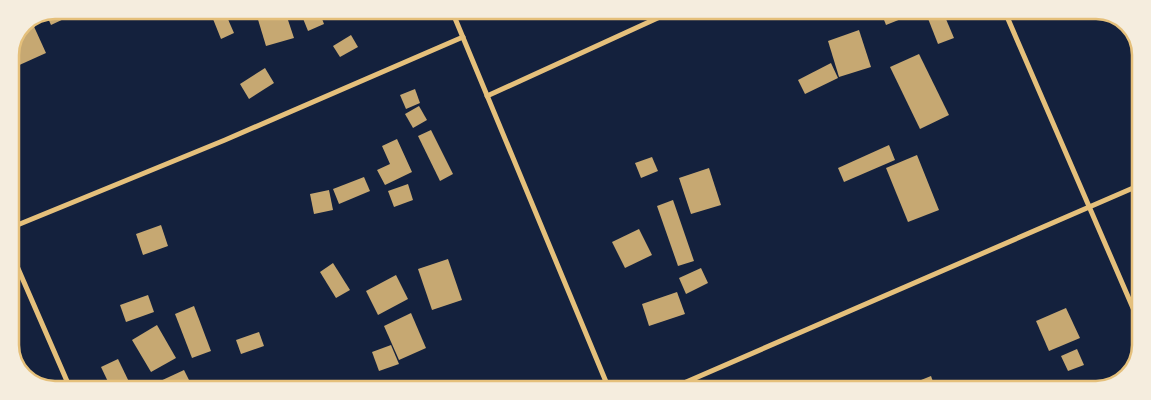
<svg xmlns="http://www.w3.org/2000/svg" width="1151" height="400" font-family="Commissioner,sans-serif">
<rect width="100%" height="100%" fill="#14213d"/>
<g fill="#c6a872">
<polygon points="55,10 65,10 68,17 51,25 46,14"/>
<polygon points="220,10 224,10 234,33 221,39 211,14"/>
<polygon points="263,10 285,11 294,38 266,46 256,13"/>
<polygon points="300,11 319,11 324,24 308,31"/>
<polygon points="574,11 594,11 578,18"/>
<polygon points="881,12 898,12 901,19 886,25"/>
<polygon points="938,12 943,12 954,38 938,44 927,16"/>
<polygon points="31,20 46,53 15,67 10,52 23,23"/>
<polygon points="859,30 871,67 839,77 828,41"/>
<polygon points="351,35 358,47 340,57 333,46"/>
<polygon points="919,54 949,115 920,129 890,67"/>
<polygon points="831,63 838,78 805,94 798,80"/>
<polygon points="265,68 274,83 249,99 240,84"/>
<polygon points="415,89 420,103 406,109 400,95"/>
<polygon points="419,106 427,120 413,128 405,114"/>
<polygon points="431,130 453,174 440,181 418,136"/>
<polygon points="397,139 412,172 385,185 377,170 390,164 382,146"/>
<polygon points="889,145 895,160 844,182 838,168"/>
<polygon points="917,155 939,210 908,222 886,168"/>
<polygon points="652,157 658,171 641,178 635,163"/>
<polygon points="709,168 721,205 691,214 679,178"/>
<polygon points="364,177 370,191 339,204 333,189"/>
<polygon points="408,184 413,200 394,207 388,191"/>
<polygon points="329,190 333,210 314,214 310,194"/>
<polygon points="673,200 694,261 678,266 657,206"/>
<polygon points="161,225 168,246 143,255 136,234"/>
<polygon points="639,229 652,255 625,268 612,242"/>
<polygon points="448,259 462,300 432,310 418,269"/>
<polygon points="333,263 350,290 336,298 320,272"/>
<polygon points="701,268 708,283 686,294 679,278"/>
<polygon points="396,275 408,299 378,315 366,291"/>
<polygon points="677,292 685,314 649,326 642,304"/>
<polygon points="148,295 154,312 126,322 120,305"/>
<polygon points="194,306 211,351 192,358 175,314"/>
<polygon points="1066,308 1080,338 1049,351 1036,321"/>
<polygon points="411,313 426,348 399,360 384,326"/>
<polygon points="157,325 176,358 151,372 132,340"/>
<polygon points="259,332 264,346 241,354 236,340"/>
<polygon points="391,345 399,364 379,371 372,352"/>
<polygon points="16,348 23,362 16,365 11,351"/>
<polygon points="1077,349 1084,365 1068,371 1061,356"/>
<polygon points="118,359 132,388 111,388 101,367"/>
<polygon points="184,370 193,388 158,388 156,383"/>
<polygon points="931,376 936,390 919,390 916,382"/>
<polygon points="891,380 895,390 871,390"/>
</g>
<g fill="none" stroke-linecap="round" stroke-linejoin="round">
<g stroke="#e5c07b" stroke-width="5">
<polyline points="452,11 609,389"/>
<polyline points="1005,12 1139,322"/>
<polyline points="487,96 673,11"/>
<polyline points="10,228 225,140 463,37"/>
<polyline points="10,250 70,388"/>
<polyline points="670,389 1140,185"/>
</g>
</g>
<path d="M0 0H1151V400H0ZM55 19H1096A36 36 0 0 1 1132 55V345A36 36 0 0 1 1096 381H55A36 36 0 0 1 19 345V55A36 36 0 0 1 55 19Z" fill="#f5edde" fill-rule="evenodd"/>
<path fill="none" stroke="#e5c07b" stroke-width="2.5" d="M55 19H1096A36 36 0 0 1 1132 55V345A36 36 0 0 1 1096 381H55A36 36 0 0 1 19 345V55A36 36 0 0 1 55 19Z"/>
</svg>
